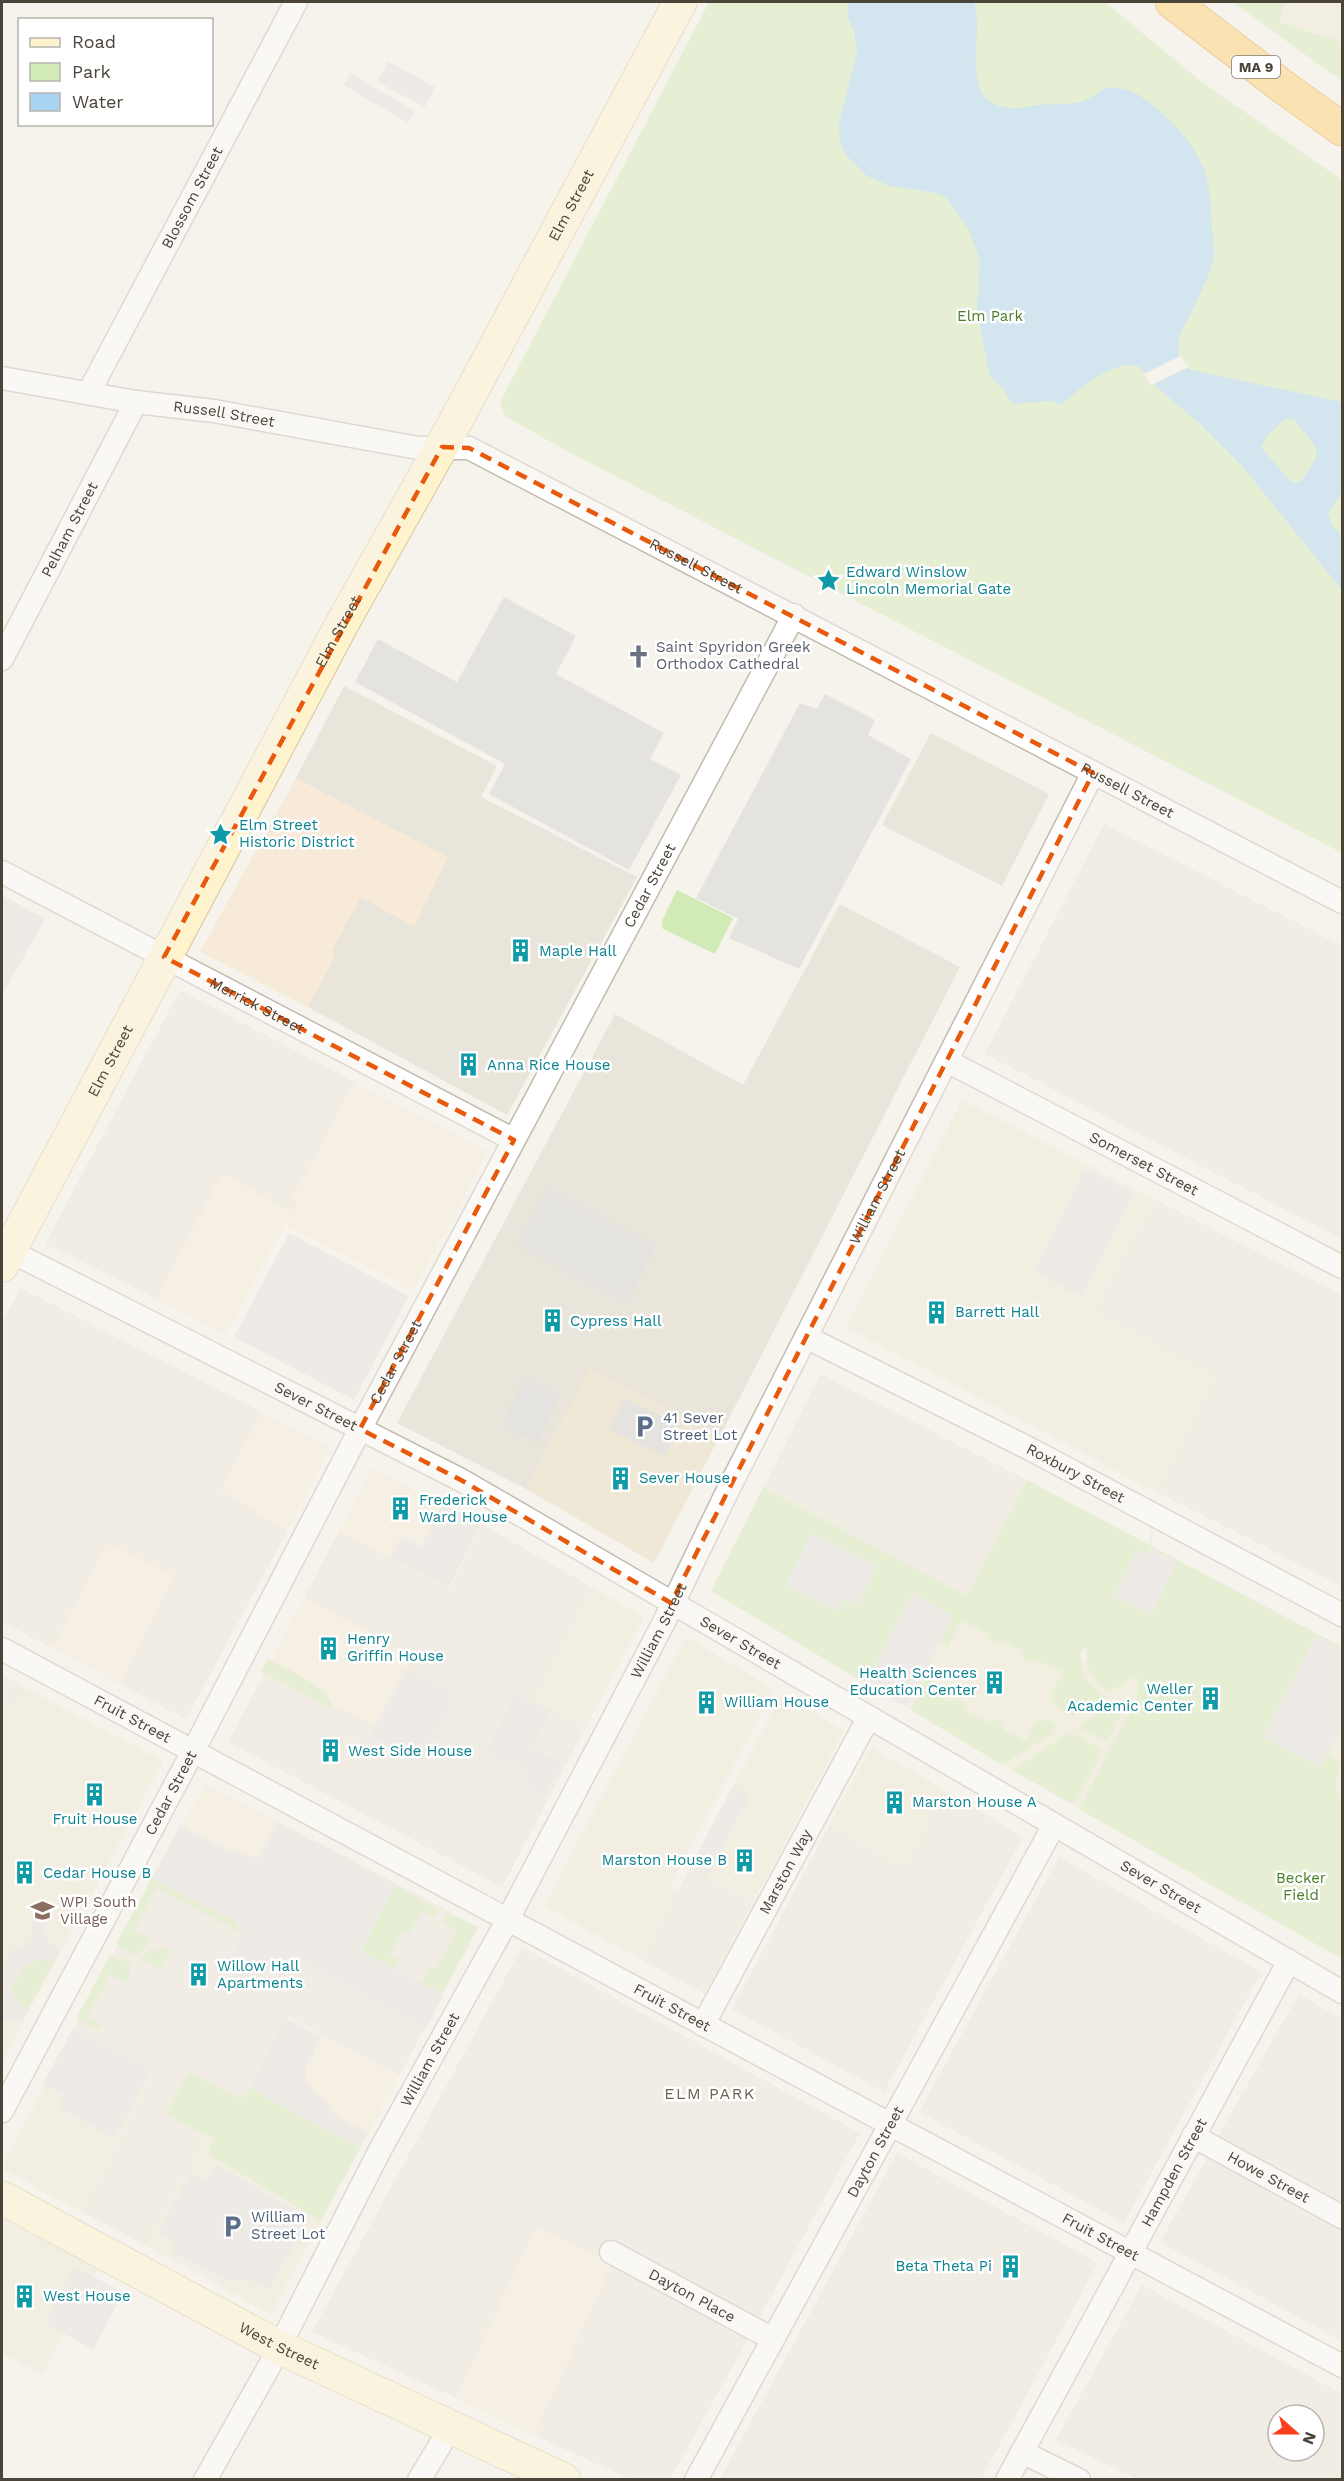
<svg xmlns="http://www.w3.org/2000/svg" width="1344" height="2481" font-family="'Work Sans',sans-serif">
<rect width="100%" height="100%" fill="#f6f3ec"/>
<g fill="#eae5da" fill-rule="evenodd">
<polygon points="344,686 497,766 481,797 637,877 507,1115 308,1007 335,955 330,952 361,896 296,778"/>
<polygon points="931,733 1049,794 1002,886 882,825"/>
<polygon points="1104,824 1342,946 1342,1239 985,1054"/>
<polygon points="840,904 960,967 720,1436 590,1369 526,1489 397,1423 615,1014 743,1085"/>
<polygon points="180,990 355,1082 293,1197 298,1200 291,1212 222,1174 157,1299 45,1244"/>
<polygon points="1154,1199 1342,1295 1342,1586 1157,1492 1215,1377 1094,1312"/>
<polygon points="21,1288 262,1412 221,1490 287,1531 186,1719 119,1684 174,1576 108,1543 52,1648 2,1622 2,1323"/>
<polygon points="820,1374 1027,1480 967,1595 763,1488"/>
<polygon points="483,1525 593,1588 533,1699 586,1727 502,1887 228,1742 267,1669 413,1657 304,1598 339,1531 449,1590"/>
<polygon points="2,1675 24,1687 2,1729"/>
<polygon points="946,1791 1023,1837 884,2092 732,2009 829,1826 905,1868"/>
<polygon points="316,1841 479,1927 399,2076 289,2017 252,2085 363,2144 323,2218 260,2184 205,2136 145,2245 82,2212 155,2074 73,2030 168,1852 278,1910"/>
<polygon points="1059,1857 1261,1972 1124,2223 919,2112"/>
<polygon points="689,1869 753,1903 705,1994 642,1960"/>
<polygon points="522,1947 860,2133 759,2318 609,2238 599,2257 536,2228 456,2398 312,2332"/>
<polygon points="1299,1994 1342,2019 1342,2202 1218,2136"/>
<polygon points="897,2153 1098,2263 981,2479 720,2479"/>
<polygon points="1208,2157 1342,2230 1342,2341 1160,2242"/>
<polygon points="612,2263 749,2337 670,2479 630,2479 534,2435"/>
<path d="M1142,2285L1342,2394V2479H1138L1056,2440ZM1278,2415H1314V2451H1278Z"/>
</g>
<g fill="#f7ead8">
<polygon points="296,778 448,857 414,927 361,897 331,952 335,955 308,1007 200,952"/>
<polygon points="355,1082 488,1151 413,1291 285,1224 226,1335 157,1299 222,1173 291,1212 298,1200 293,1197"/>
<polygon points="262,1412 330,1447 287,1531 221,1490"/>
<polygon points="372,1468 483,1525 449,1591 339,1531"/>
<polygon points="108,1543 174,1576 119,1684 52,1648"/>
<polygon points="304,1598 414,1657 377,1727 267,1669"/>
<polygon points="206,1783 316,1841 279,1910 168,1852"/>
<polygon points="289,2016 399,2076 363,2144 252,2085"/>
<polygon points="536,2228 612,2263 534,2435 456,2398"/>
</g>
<g fill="#efe8d6">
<polygon points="1285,2 1342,2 1342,42 1278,22"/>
<polygon points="962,1100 1154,1199 1094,1312 1216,1377 1157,1492 1151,1546 1301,1625 1342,1659 1342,1794 1326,1786 1245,1905 968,1744 711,1591 763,1488 1090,1662 1149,1546 1156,1492 846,1327"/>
<polygon points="590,1368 720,1436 654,1563 526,1489"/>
<polygon points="593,1588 644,1617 586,1727 532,1699"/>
<polygon points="686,1637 774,1689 670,1886 678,1891 642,1960 544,1906"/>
<polygon points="24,1687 163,1761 2,2061 2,1729"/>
<polygon points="782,1694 844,1731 753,1903 689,1869"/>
<polygon points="871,1747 946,1791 905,1869 829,1826"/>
<polygon points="73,2030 155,2074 82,2212 2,2168"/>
<polygon points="205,2135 267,2170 260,2184 323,2218 271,2314 145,2245"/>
<polygon points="2,2219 98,2269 43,2374 2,2353"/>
</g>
<g fill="#d2eab5">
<polygon points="709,2 1105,2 1198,79 1342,180 1342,853 565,450 505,416 500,402"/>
<polygon points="1232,2 1285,2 1279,22 1342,42 1342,81"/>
<polygon points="677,890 733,918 715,954 663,929 662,921"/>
<path d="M1027,1480L1342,1647V1659L1301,1740L1342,1762L1335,1783L1337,1791L1342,1794V1959L1079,1809L1137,1698V1676L1110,1692C1091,1683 1084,1667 1087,1647L1081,1652C1078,1673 1090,1687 1107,1697L1097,1700L1073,1716L1051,1704L1055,1698L1051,1696L1062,1672L1037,1660L1035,1664L1021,1657L1023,1651L1000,1639L998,1643L987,1638L989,1634L962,1620L948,1646L939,1642L952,1616L913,1593L866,1684L711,1591L763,1488L967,1595Z"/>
<path d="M268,1659C286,1668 331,1687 333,1709L261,1671Z"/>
<polygon points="932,1667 937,1669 927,1691 951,1703 954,1698 966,1704 963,1711 988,1723 991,1718 1004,1724 1002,1729 1026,1742 1037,1720 1042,1722 1044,1718 1059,1726 1052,1730 1055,1732 1002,1765 911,1710"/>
<polygon points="1119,1700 1128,1700 1107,1741 1078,1727"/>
<polygon points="1070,1732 1103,1750 1074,1805 1012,1770"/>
<polygon points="152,1878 235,1921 243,1934 157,1888 134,1930 151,1940 148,1946 135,1956 116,1944"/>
<polygon points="395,1885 439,1911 435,1918 423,1911 408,1934 402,1931 390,1954 400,1959 395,1969 360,1952"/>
<polygon points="447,1915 457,1917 477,1928 442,1994 421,1983 430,1966 436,1969 457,1930 443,1922"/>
<polygon points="163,1946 170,1950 160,1970 139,1958 152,1948 160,1952"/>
<polygon points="110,1955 131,1963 127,1983 110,1974 88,2017 101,2025 98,2030 76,2019"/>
<polygon points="40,1959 54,1962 27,2011 14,1999 12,1985 26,1965"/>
<polygon points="189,2072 242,2100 250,2088 360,2148 320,2220 208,2154 214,2139 166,2114"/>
</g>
<g fill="#e5e3e0">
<polygon points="388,61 435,87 425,107 377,82"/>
<polygon points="350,73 415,111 408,123 343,85"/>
<polygon points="504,597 576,636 556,674 664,733 650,759 681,775 629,870 489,794 505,764 355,682 378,639 457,682"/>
<polygon points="825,694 875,720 868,735 911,759 799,969 729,938 738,919 696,898 800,703 817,709"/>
<polygon points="2,895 45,919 2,996"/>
<polygon points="1084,1169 1134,1194 1082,1297 1033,1272"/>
<polygon points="547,1188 656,1246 627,1302 517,1245"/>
<polygon points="289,1233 409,1296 354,1400 234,1337"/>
<polygon points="525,1378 560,1395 537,1443 502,1425"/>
<polygon points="625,1398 680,1425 664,1456 609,1429"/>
<polygon points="442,1504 482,1523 448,1588 390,1558 401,1537 421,1547"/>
<polygon points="812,1533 877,1566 857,1605 845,1599 838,1612 786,1585"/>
<polygon points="1150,1548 1177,1562 1151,1615 1114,1596 1136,1550 1147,1554"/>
<polygon points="912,1593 953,1616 906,1707 866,1684"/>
<polygon points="1316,1635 1342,1649 1342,1726 1320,1767 1263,1737"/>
<polygon points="405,1669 457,1695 420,1767 368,1739"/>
<polygon points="516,1694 550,1711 532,1748 562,1763 545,1796 526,1786 530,1779 526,1776 529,1770 508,1758 505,1763 486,1752"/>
<polygon points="733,1786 750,1796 707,1878 689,1869"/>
<polygon points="277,1822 395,1885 361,1952 444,1995 426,2028 296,1958 291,1965 272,1955 254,1987 223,1971 243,1934 240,1926 235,1921 152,1878 180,1826 231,1853 234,1848 257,1859"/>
<polygon points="31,1914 43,1914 45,1934 49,1941 61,1949 54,1962 40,1959 26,1965 19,1971 12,1985 12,1992 18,2005 27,2011 22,2022 14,2019 2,2021 2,1969 11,1950 33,1940"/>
<polygon points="286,2018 322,2037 307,2065 305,2078 313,2090 330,2104 335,2115 368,2133 360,2148 250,2088"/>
<polygon points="73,2028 151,2069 115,2138 58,2108 64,2096 43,2084"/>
<polygon points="217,2164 308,2218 269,2291 249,2280 231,2282 196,2265 170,2251 174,2243 158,2234 190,2172 206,2181"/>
<polygon points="75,2266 123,2293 93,2350 45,2323"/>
</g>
<path fill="#a9d4f2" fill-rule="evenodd" d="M848,2H974C985,33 958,97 1003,107C1014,110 1028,106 1040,105C1067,102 1081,109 1104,88C1131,85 1148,100 1167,118C1205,155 1211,177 1212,229C1212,237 1215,248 1214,256C1212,270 1203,286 1198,299C1187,325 1174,334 1180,363L1191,370L1342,402V493L1328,513L1332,526L1342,536V590L1243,467L1201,425L1154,385L1140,367C1111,358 1082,389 1061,404L1048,401L1014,404L1009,400L1004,389L990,377L977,311L980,260L968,228L946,198L937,193L890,186L867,176L846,155L840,142L839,122L857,53L854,30L848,19ZM1285,419H1294C1316,451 1328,443 1301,482L1292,483L1261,447L1265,438Z"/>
<polygon fill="#f6f3ec" points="1182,355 1183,361 1189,367 1151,385 1144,374"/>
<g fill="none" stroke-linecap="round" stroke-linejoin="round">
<defs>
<g id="street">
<path id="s1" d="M2,378L136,402L214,411L418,448H469L1342,902"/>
<path id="s2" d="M89,392L296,2"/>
<path id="s3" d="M2,659L136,402"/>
<path id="s4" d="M2,872L514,1140"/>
<path id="s5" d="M947,1061L1342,1267"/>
<path id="s6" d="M2,1247L461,1480L1342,1992"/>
<path id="s7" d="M806,1337L1032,1450L1342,1615"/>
<path id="s8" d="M2,1649L1342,2366"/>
<path id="s9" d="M703,2025L869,1717"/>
<path id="s10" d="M2,2111L200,1738L368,1414L794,615"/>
<path id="s11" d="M1193,2136L1342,2217"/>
<path id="s12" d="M611,2252L773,2339"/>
<polyline points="1022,2452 1079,2480"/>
<path id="s13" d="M205,2480L270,2365L380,2150L508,1919L663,1624L729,1488L1093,773"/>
<polyline points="419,2480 451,2427"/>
<path id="s14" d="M696,2480L1054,1825"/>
<path id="s15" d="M1007,2480L1289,1961"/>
</g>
<g id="secondary">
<path id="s16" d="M2,1265L343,622L452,428L680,2"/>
<path id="s17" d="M2,2198L279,2347L564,2480"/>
</g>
<polyline id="highway" points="1172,2 1282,86 1342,129"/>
</defs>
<use href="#street" stroke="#c2bbae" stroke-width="25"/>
<use href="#secondary" stroke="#d6c79b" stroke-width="35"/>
<use href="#highway" stroke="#e0a43c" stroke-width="35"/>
<use href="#street" stroke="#fff" stroke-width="22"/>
<use href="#secondary" stroke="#fff3cd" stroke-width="33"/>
<use href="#highway" stroke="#ffcf6e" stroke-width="33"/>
</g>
<path d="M0 0H1344V2481H0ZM442,447L469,448L1093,773L671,1603L461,1480L360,1429L514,1140L164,957Z" fill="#f6f3ec" fill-opacity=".55" fill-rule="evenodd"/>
<path fill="none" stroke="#e8590c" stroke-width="4.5" stroke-dasharray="12 8" stroke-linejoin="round" d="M442,447L469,448L1093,773L671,1603L461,1480L360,1429L514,1140L164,957Z"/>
<defs>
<symbol id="sight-bare" viewBox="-9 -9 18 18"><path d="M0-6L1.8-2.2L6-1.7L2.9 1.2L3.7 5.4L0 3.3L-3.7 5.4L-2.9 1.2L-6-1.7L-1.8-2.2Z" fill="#0f9aa8" stroke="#fff" stroke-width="2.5" paint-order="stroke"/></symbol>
<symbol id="church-bare" viewBox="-9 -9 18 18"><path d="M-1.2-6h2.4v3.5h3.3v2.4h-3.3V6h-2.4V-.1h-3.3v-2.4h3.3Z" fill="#6b7280" stroke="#fff" stroke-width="2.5" paint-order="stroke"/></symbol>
<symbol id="building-bare" viewBox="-9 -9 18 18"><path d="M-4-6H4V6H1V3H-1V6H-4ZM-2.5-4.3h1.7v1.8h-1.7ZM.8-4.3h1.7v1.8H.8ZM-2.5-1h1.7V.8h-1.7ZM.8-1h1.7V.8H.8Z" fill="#0f9aa8" stroke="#fff" stroke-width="2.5" paint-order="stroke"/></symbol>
<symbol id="parking-bare" viewBox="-9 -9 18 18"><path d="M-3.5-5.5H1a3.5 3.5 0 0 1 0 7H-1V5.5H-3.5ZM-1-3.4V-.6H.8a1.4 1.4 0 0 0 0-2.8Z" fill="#5c6f8a" stroke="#fff" stroke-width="2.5" paint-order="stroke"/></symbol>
<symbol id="university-bare" viewBox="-9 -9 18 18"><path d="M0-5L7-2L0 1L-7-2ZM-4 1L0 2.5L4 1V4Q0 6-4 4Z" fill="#8d6e63" stroke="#fff" stroke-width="2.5" paint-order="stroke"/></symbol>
</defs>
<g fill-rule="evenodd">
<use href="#sight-bare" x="812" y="564" width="33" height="33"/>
<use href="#church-bare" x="622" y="640" width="33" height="33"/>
<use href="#sight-bare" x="204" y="818" width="33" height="33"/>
<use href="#building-bare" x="504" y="934" width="33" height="33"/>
<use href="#building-bare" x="452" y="1048" width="33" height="33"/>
<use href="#building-bare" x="920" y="1296" width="33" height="33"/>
<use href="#building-bare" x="536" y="1304" width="33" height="33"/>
<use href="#parking-bare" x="628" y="1410" width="33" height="33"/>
<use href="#building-bare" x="604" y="1462" width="33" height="33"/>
<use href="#building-bare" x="384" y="1492" width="33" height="33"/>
<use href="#building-bare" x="312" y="1632" width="33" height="33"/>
<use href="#building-bare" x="978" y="1666" width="33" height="33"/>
<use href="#building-bare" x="1194" y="1682" width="33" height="33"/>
<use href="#building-bare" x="690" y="1686" width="33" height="33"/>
<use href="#building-bare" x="314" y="1734" width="33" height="33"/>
<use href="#building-bare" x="78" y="1778" width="33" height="33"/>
<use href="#building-bare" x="878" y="1786" width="33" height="33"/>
<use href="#building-bare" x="728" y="1844" width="33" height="33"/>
<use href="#building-bare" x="8" y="1856" width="33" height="33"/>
<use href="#university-bare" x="26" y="1894" width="33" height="33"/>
<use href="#building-bare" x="182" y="1958" width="33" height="33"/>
<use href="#parking-bare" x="216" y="2210" width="33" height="33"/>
<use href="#building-bare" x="994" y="2250" width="33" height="33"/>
<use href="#building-bare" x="8" y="2280" width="33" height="33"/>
</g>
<g text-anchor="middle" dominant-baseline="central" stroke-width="5" stroke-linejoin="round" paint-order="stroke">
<rect fill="#fff" stroke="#817c74" stroke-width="1.5" x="1232" y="56" width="48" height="22" rx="4.5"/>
<g font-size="14" font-weight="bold" fill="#4b4439">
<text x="1256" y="67">MA 9</text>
</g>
<g font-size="15" fill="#4b4439" stroke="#fff">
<text stroke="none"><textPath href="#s2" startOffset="220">Blossom Street</textPath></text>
<text stroke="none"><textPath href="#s16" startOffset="1203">Elm Street</textPath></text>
<text stroke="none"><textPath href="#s1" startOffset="225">Russell Street</textPath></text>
<text stroke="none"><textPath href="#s3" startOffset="146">Pelham Street</textPath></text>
<text stroke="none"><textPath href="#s1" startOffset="729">Russell Street</textPath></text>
<text stroke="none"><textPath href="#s16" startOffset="717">Elm Street</textPath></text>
<text stroke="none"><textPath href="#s1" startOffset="1215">Russell Street</textPath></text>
<text stroke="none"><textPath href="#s10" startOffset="1386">Cedar Street</textPath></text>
<text stroke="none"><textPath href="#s4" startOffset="288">Merrick Street</textPath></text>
<text stroke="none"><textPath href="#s16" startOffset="231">Elm Street</textPath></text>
<text stroke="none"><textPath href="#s5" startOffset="222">Somerset Street</textPath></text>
<text stroke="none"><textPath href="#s13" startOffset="1449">William Street</textPath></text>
<text stroke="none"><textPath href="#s10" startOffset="846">Cedar Street</textPath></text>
<text stroke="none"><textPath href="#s6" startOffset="352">Sever Street</textPath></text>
<text stroke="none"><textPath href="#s7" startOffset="302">Roxbury Street</textPath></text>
<text stroke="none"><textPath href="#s13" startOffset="963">William Street</textPath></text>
<text stroke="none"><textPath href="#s6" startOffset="838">Sever Street</textPath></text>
<text stroke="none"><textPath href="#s8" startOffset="148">Fruit Street</textPath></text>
<text stroke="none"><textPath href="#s10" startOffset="360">Cedar Street</textPath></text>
<text stroke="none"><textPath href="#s9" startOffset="174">Marston Way</textPath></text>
<text stroke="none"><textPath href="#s6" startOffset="1324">Sever Street</textPath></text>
<text stroke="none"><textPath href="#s8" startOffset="760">Fruit Street</textPath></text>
<text stroke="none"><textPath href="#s13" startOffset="477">William Street</textPath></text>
<text stroke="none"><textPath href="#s14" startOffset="374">Dayton Street</textPath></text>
<text stroke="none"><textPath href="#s15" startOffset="350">Hampden Street</textPath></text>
<text stroke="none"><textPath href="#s11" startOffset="86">Howe Street</textPath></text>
<text stroke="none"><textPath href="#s8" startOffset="1246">Fruit Street</textPath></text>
<text stroke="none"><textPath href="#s12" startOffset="92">Dayton Place</textPath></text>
<text stroke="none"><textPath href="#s17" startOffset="314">West Street</textPath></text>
</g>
<g font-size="15" fill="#4a7f2a" stroke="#fff">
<text x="990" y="316">Elm Park</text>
<text x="1301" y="1878">Becker<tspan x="1301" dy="17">Field</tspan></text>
</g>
<g font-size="15" fill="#0d838f" stroke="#fff" text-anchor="start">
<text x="846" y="572">Edward Winslow<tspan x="846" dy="17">Lincoln Memorial Gate</tspan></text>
<text x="239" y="825">Elm Street<tspan x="239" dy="17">Historic District</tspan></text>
<text x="539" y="951">Maple Hall</text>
<text x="487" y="1065">Anna Rice House</text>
<text x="955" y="1312">Barrett Hall</text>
<text x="570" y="1321">Cypress Hall</text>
<text x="639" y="1478">Sever House</text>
<text x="419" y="1500">Frederick<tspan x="419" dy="17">Ward House</tspan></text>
<text x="347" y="1639">Henry<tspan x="347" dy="17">Griffin House</tspan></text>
<text x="977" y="1673" text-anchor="end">Health Sciences<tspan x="977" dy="17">Education Center</tspan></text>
<text x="1193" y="1689" text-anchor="end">Weller<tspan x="1193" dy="17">Academic Center</tspan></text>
<text x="724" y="1702">William House</text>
<text x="348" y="1751">West Side House</text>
<text x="912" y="1802">Marston House A</text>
<text x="95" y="1819" text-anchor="middle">Fruit House</text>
<text x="727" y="1860" text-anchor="end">Marston House B</text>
<text x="43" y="1873">Cedar House B</text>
<text x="217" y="1966">Willow Hall<tspan x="217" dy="17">Apartments</tspan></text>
<text x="992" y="2266" text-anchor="end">Beta Theta Pi</text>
<text x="43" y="2296">West House</text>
</g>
<g font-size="15" fill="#5b616d" stroke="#fff" text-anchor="start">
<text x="656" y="647">Saint Spyridon Greek<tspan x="656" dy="17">Orthodox Cathedral</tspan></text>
</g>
<g font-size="15" fill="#4e5e75" stroke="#fff" text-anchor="start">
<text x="663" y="1418">41 Sever<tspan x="663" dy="17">Street Lot</tspan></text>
<text x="251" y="2217">William<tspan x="251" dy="17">Street Lot</tspan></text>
</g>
<g font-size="15" fill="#785e54" stroke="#fff" text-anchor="start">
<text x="60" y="1902">WPI South<tspan x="60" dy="17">Village</tspan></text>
</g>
<g font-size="16" letter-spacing="1.5" fill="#6e6250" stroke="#fff">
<text x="710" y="2093">ELM PARK</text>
</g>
</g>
<rect width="1344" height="2481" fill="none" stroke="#4b4439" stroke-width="6"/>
<rect x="18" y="18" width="195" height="108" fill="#ffffff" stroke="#b7b4b0" stroke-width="1.5"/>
<rect x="30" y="38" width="30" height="9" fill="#fff3cd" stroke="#b7b4b0" stroke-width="1.5"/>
<text x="72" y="48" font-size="18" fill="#4b4439">Road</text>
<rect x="30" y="63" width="30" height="18" fill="#d2eab5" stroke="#b7b4b0" stroke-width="1.5"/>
<text x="72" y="78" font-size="18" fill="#4b4439">Park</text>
<rect x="30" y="93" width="30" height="18" fill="#a9d4f2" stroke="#b7b4b0" stroke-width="1.5"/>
<text x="72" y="108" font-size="18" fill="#4b4439">Water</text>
<g transform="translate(1296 2433) rotate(111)"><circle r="28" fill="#ffffff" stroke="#b7b4b0" stroke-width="1.5"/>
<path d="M0-4.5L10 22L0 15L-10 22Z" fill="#fc3f1d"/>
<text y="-9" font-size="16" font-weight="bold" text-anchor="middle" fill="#4b4439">N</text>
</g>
</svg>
